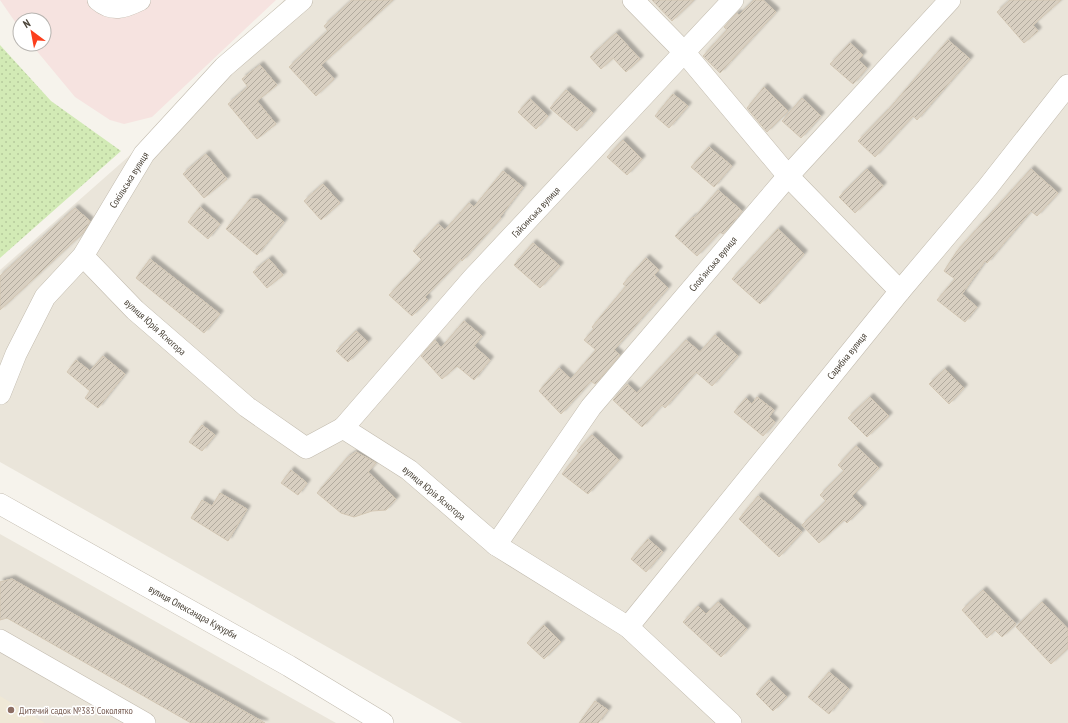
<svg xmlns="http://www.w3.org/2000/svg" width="1068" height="723" font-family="'PT Sans Narrow',sans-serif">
<defs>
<pattern id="park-dots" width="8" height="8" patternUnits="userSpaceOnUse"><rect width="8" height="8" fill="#d2eab5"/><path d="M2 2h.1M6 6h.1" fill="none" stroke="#b6ca9c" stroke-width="1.8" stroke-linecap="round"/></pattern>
<pattern id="building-hatch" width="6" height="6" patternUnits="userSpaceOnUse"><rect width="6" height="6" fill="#d8cfc1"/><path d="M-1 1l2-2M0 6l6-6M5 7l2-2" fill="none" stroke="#b1aa9e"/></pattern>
<filter id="shadow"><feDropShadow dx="3.5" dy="-3.5" stdDeviation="1" flood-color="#0004"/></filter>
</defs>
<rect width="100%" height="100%" fill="#f6f3ec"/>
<g fill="#eae5da">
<polygon points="284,0 1068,0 1068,723 462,723 0,462 0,270 128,157"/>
<polygon points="0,534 336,723 0,723"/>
</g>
<polygon fill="#efe8d6" points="0,696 45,723 0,723"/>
<polygon fill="#f6e3e0" points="0,0 276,0 152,117 124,124 110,120 75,97 31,44 44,44 44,20 20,20 20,29"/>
<polygon fill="url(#park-dots)" points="0,45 51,101 121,151 0,258"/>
<g fill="url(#building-hatch)" stroke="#d3c7b4" filter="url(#shadow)">
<polygon points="352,0 393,0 321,65 334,79 316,96 289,67 328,31 324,26"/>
<polygon points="652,0 694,0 672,21"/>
<polygon points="754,0 763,0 776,12 720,73 703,56 727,30 724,27 737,13 739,15"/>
<polygon points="1010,0 1061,0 1033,25 1038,31 1024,43 997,12"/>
<polygon points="616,33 640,59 626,72 613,58 601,69 590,57"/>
<polygon points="948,40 970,59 917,120 913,116 875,157 858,141 889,109"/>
<polygon points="850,43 863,55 858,60 867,68 853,84 830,64"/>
<polygon points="260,65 277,85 257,101 276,124 257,139 228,104 248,87 242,79"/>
<polygon points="764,87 788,111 767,132 747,108"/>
<polygon points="566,90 593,113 577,131 550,108"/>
<polygon points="673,94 688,106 669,128 655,116"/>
<polygon points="802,98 821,116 801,138 782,121"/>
<polygon points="530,99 548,116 536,129 518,112"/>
<polygon points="623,140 642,159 627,175 607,157"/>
<polygon points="709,147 732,166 714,187 691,167"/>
<polygon points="206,154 227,179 204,198 183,174"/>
<polygon points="867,169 883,186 855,213 839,197"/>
<polygon points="1031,169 1058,193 1037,216 1031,211 987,263 985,261 962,294 977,307 965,322 937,300 955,279 944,271 957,251"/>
<polygon points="503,171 523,187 500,217 501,218 462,261 461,259 425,297 428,300 412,316 389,295 422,260 413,251 438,224 445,230 469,203 474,207"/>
<polygon points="323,184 340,203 321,220 304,201"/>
<polygon points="718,190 742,211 723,234 720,232 697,256 675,236 693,217 694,218"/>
<polygon points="250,199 257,199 284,222 257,255 226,229"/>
<polygon points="200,207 220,224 208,239 188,222"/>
<polygon points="75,208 90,221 83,233 0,310 0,276"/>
<polygon points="778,229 804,254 760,304 732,279"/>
<polygon points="533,243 560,266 540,288 514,265"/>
<polygon points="646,258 659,270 654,275 668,288 614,350 620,355 595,384 591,381 561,414 539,391 559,368 571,379 596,350 584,340 594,329 592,327 626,286 623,284"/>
<polygon points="150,259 220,314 204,333 136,278"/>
<polygon points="269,259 283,275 267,288 253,272"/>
<polygon points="464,321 482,336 474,346 490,360 474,380 457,366 442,379 421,356 435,340 441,348"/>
<polygon points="356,331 368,342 348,362 336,351"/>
<polygon points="715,335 738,356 712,386 696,372 665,408 662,405 642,427 613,400 627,384 637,393 686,340 700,352"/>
<polygon points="103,356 125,374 98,408 85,398 90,391 67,372 76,360 90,371"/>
<polygon points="945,369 964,388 949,404 929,384"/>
<polygon points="757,397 774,410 769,417 775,422 763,436 734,412 746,398 752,404"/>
<polygon points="870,397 889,416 867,437 848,418"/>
<polygon points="202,425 215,435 202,451 189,442"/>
<polygon points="592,435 619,460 588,494 562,474 579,453 577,451"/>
<polygon points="856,446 879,468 852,496 863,507 847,523 844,520 819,543 802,525 826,501 820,495 844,471 838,465"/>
<polygon points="356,452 376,463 368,472 396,499 386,510 372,511 354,517 341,513 317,493 347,458"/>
<polygon points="291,470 307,483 298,495 281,483"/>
<polygon points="220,493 247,509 228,541 191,518 202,500 212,506"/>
<polygon points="758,496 802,532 779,557 739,519"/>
<polygon points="648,539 663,552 646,572 631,559"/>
<polygon points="12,579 265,723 191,723 7,618 0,620 0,582"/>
<polygon points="983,590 1016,624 1002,637 995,630 987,638 962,610"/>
<polygon points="718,602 747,629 721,657 683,622 698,606 706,614"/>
<polygon points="1042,602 1068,629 1068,648 1051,664 1016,627"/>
<polygon points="544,625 561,642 544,659 527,643"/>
<polygon points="829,672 849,689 829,714 808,697"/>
<polygon points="769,680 787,697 773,711 756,694"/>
<polygon points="595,701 608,710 598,723 579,723"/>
</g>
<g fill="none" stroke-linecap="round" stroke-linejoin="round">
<defs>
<g id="minor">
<path d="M98,0C112,12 124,8 140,0"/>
<polyline points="633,0 685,53 788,176 900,291"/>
<polyline points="83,256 135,310 247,407 306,448 343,428 409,470 496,545 628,627 731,723"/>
<polyline points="0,394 16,354 45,297 83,256 144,154 224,67 302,0"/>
<polyline points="343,428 473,278 733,0"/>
<polyline points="0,504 289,666 383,723"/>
<polyline points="496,545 591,407 788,176 950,0"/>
<polyline points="628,627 900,291 987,188 1068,85"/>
<polyline points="0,640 145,723"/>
</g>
</defs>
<use href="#minor" stroke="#c2bbae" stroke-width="22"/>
<use href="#minor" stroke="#fff" stroke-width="21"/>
</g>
<circle fill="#8d6e63" stroke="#fff" stroke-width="1.5" cx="11" cy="710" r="4"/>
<g text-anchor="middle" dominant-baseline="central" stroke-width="3" stroke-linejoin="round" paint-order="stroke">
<g font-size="10" fill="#4b4439" stroke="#fff">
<text transform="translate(129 180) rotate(-58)">Сокільська вулиця</text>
<text transform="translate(536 212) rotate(-47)">Гайсинська вулиця</text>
<text transform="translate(713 264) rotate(-50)">Словʼянська вулиця</text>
<text transform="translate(155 327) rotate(42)">вулиця Юрія Ясногора</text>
<text transform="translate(847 356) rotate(-51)">Садибна вулиця</text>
<text transform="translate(434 493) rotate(40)">вулиця Юрія Ясногора</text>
<text transform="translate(193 612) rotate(29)">вулиця Олександра Кукурби</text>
</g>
<g font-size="10" fill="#785e54" stroke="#fff" text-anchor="start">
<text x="19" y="710">Дитячий садок №383 Соколятко</text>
</g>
</g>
<g transform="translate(32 32) rotate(328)"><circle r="19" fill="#ffffff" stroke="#b7b4b0"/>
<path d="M0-3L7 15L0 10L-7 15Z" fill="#fc3f1d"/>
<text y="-6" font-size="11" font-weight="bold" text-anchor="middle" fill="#4b4439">N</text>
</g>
</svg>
